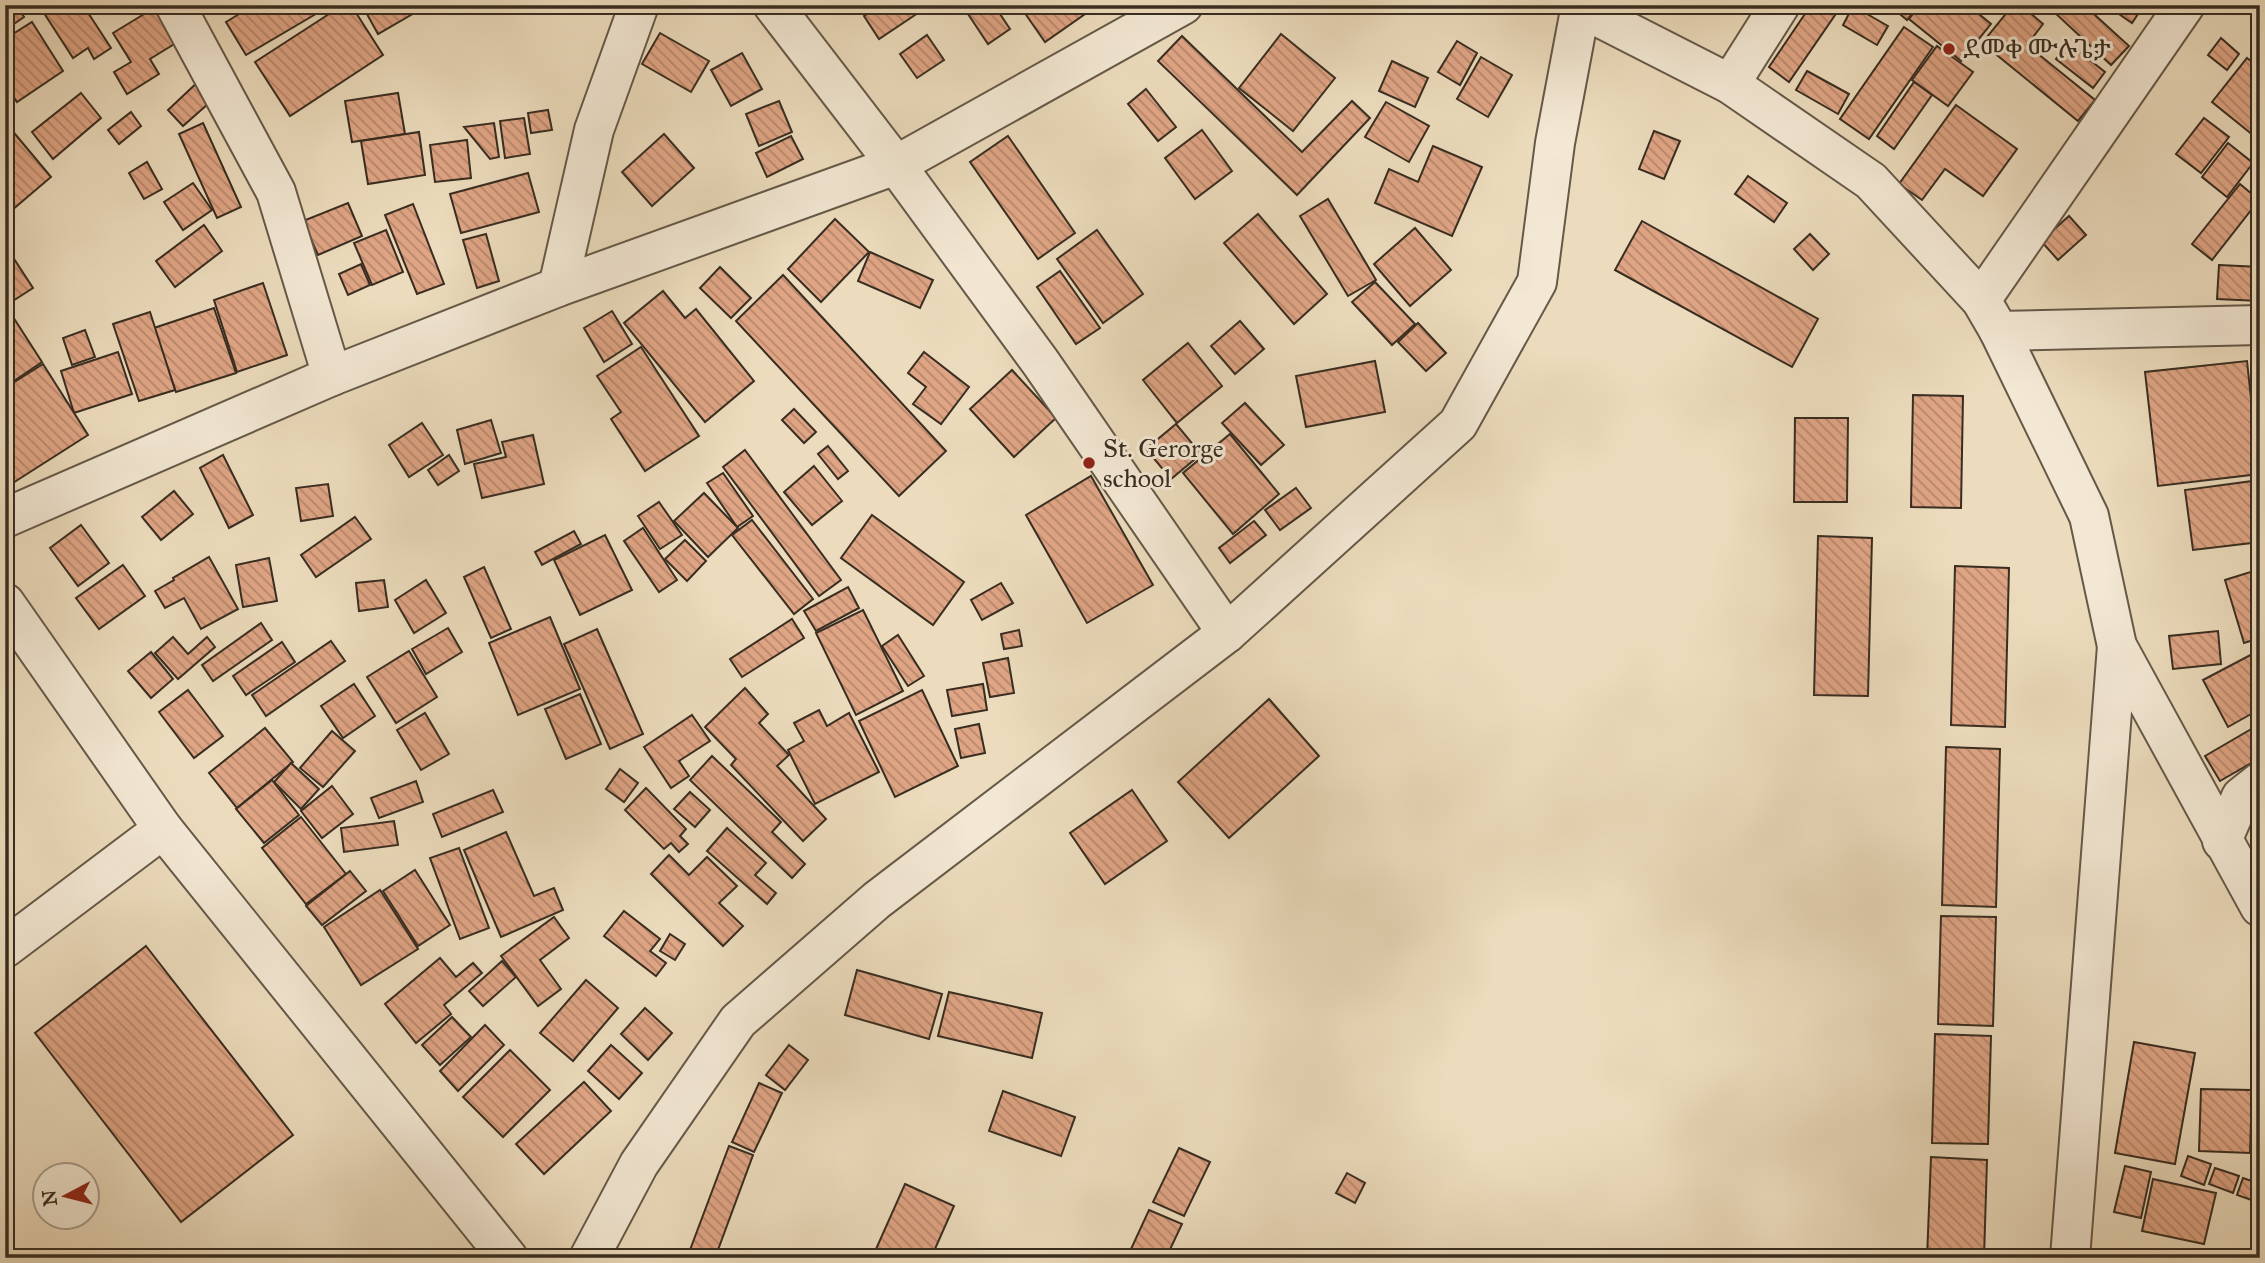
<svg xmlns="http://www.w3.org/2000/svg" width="2265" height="1263" font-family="'IM FELL Great Primer','Noto Serif Ethiopic',serif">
<defs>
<pattern id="building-back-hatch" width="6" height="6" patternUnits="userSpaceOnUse" patternTransform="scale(1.75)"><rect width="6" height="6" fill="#e0a585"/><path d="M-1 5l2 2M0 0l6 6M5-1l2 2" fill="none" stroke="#b7876c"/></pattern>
</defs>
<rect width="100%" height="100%" fill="#ecdcbd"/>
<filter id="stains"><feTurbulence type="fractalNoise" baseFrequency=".00286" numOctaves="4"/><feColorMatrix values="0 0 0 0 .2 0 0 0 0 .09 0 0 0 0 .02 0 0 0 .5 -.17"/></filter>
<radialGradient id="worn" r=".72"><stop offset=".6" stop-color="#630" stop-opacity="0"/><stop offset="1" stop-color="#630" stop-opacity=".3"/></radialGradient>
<g fill="url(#building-back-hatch)" stroke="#382d21" stroke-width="2">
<polygon points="5,5 16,5 24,17 5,30"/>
<polygon points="50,5 83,5 111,48 94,59 88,48 73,58 42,10"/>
<polygon points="254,5 324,5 326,8 246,55 226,22"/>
<polygon points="343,5 351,5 383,55 290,116 255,62"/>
<polygon points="362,5 428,5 378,34"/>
<polygon points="881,5 913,5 918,13 879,39 864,16"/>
<polygon points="962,5 994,5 1010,29 988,44"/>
<polygon points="1027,5 1098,5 1045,42 1022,9"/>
<polygon points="1811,5 1842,5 1789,82 1769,67"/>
<polygon points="1889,5 1919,5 1907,20"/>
<polygon points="1920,5 1968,5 1991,24 1961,61 1909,19"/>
<polygon points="2013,5 2021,5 2043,24 2027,45 2095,100 2078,121 1982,43"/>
<polygon points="2060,5 2084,5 2129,46 2111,65 2054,12"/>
<polygon points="2106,5 2144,5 2132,23"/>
<polygon points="1853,6 1888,26 1877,45 1843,25"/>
<polygon points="154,8 176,43 150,59 159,74 127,94 114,72 131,62 113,33"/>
<polygon points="32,22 63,71 17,102 5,84 5,39"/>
<polygon points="1904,27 1933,47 1869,139 1840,119"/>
<polygon points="660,33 709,61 691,92 642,64"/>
<polygon points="1281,34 1335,78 1293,131 1239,88"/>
<polygon points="927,35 944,60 917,78 900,54"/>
<polygon points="1182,36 1302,152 1352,101 1370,118 1297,195 1158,61"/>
<polygon points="2221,38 2239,54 2227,70 2208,55"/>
<polygon points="1457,41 1477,53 1460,85 1438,72"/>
<polygon points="2068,43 2105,72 2093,88 2056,59"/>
<polygon points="1937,46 1973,72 1948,106 1912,80"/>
<polygon points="742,53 762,89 731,106 711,70"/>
<polygon points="1481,57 1512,75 1488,117 1457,99"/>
<polygon points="2247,58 2260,68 2259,140 2212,102"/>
<polygon points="1392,61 1428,78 1415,107 1379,91"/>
<polygon points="1807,71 1849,94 1838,114 1796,90"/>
<polygon points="201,79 217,96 183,126 168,110"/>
<polygon points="1914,82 1932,95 1894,149 1877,136"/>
<polygon points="1146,89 1176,127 1158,141 1128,104"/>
<polygon points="81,93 101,118 53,159 32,132"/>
<polygon points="398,93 405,134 352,142 345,101"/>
<polygon points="779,101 792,132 759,146 746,114"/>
<polygon points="1386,102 1429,126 1409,162 1365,137"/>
<polygon points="1956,105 2017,149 1983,196 1945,169 1922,200 1899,184"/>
<polygon points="548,110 552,130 531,133 528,113"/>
<polygon points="131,112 141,126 119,144 108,130"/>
<polygon points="524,118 530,154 505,158 500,121"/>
<polygon points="2204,118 2229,137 2201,173 2176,154"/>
<polygon points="5,122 51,177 5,216"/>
<polygon points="203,123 241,207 217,218 179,134"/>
<polygon points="494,123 499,157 490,159 464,127"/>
<polygon points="1202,130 1232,171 1195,199 1165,158"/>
<polygon points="1654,131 1680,141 1664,179 1639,169"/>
<polygon points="419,132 425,175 368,184 361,141"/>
<polygon points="664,134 694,168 652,206 622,172"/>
<polygon points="791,136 803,159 767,177 756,153"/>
<polygon points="1008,136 1075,233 1038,259 970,162"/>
<polygon points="467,140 471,178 435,182 430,145"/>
<polygon points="2228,143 2253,163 2227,197 2202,177"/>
<polygon points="1433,146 1482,167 1452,236 1375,203 1389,169 1418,182"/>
<polygon points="2260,152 2260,165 2253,159"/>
<polygon points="147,162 162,189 144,199 129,173"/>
<polygon points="528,173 539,212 461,233 450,194"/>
<polygon points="1748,176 1787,203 1774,222 1735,194"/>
<polygon points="193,183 212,210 183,230 164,202"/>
<polygon points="2240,184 2259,200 2212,260 2192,244"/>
<polygon points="1328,199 1376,280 1348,296 1300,216"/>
<polygon points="348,203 362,236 318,255 303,221"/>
<polygon points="413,204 444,284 417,294 385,215"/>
<polygon points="1258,214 1327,294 1294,324 1224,243"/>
<polygon points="2069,216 2086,235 2058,260 2041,241"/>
<polygon points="835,219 869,252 821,302 788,269"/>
<polygon points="1642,221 1818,319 1792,367 1615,270"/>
<polygon points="204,225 222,251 175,287 156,261"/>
<polygon points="1415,228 1451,270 1410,306 1374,264"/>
<polygon points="386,230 403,272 372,285 354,243"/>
<polygon points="1097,230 1143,294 1103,323 1057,259"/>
<polygon points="486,234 499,281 477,288 463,240"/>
<polygon points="1810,234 1829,254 1813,270 1794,249"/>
<polygon points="5,245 33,288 5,306"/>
<polygon points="870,252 933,280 920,308 858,281"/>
<polygon points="361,264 370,285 348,295 339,274"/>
<polygon points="2219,265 2260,267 2260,301 2217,299"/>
<polygon points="720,267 751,298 731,318 700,288"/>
<polygon points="1060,271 1100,328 1076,344 1037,287"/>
<polygon points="783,275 946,451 899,496 736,321"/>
<polygon points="1375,282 1415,324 1392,345 1352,302"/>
<polygon points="263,283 287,355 237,372 214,300"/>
<polygon points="663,291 685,318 696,309 754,381 705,422 624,323"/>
<polygon points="6,306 42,362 5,387 5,307"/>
<polygon points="214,308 236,373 176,392 154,328"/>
<polygon points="612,311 632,344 604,362 584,328"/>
<polygon points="150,312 175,390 139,401 113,324"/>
<polygon points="1240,321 1264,349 1235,374 1211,346"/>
<polygon points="1418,323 1446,353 1426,371 1398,342"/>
<polygon points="85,330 95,357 72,365 63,338"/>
<polygon points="1188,343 1222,386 1177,423 1143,380"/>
<polygon points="641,347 699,436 645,471 611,419 621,412 597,376"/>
<polygon points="118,352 132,394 74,413 61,371"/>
<polygon points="924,352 969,387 941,424 913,404 926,387 908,373"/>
<polygon points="1375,361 1385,412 1306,427 1296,376"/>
<polygon points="2247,361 2259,474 2158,486 2145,372"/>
<polygon points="43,364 88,435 5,488 5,388"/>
<polygon points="1012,370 1056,418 1014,457 970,409"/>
<polygon points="1913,395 1963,396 1961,508 1911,507"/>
<polygon points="1245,403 1284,445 1261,465 1222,423"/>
<polygon points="794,409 816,432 804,443 782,420"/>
<polygon points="1795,418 1848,418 1847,502 1794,502"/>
<polygon points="491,420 501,453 465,464 457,430"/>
<polygon points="422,423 443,455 409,477 389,445"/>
<polygon points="1176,424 1201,454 1171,479 1146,449"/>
<polygon points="1230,434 1279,494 1233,534 1183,473"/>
<polygon points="533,435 544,484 482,498 474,464 506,457 502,442"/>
<polygon points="828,446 848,471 838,479 818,454"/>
<polygon points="745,450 841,580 819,596 723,467"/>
<polygon points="223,455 253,515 229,528 200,468"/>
<polygon points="449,455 459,471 438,485 428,470"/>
<polygon points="814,466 842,501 812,525 784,492"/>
<polygon points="723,473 753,516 737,527 707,483"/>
<polygon points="1091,476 1153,585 1087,623 1026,515"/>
<polygon points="2260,480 2260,542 2193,550 2185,490"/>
<polygon points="328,484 333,516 301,521 296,488"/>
<polygon points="1296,488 1311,508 1280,530 1265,510"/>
<polygon points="174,491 193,514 161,540 142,517"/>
<polygon points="704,493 738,528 708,557 674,521"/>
<polygon points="659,502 682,535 660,549 638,516"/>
<polygon points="872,515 964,582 933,625 841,558"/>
<polygon points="355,517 371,539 316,577 301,555"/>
<polygon points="752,520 813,599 794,614 732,535"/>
<polygon points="1254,521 1266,535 1230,563 1219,548"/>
<polygon points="81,525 109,563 78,586 50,548"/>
<polygon points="643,528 677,580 659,592 624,541"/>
<polygon points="574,531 581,544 542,565 535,552"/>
<polygon points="605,535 632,590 580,615 554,560"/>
<polygon points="1818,536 1872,538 1868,696 1814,695"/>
<polygon points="685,540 706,561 687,581 665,559"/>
<polygon points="209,557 238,609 201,629 184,598 165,608 155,591 174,580 173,578"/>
<polygon points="269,558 277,601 243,607 236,565"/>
<polygon points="123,565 145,596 99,629 76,598"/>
<polygon points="1955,566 2009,568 2005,727 1951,725"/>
<polygon points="484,567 511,629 491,638 464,577"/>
<polygon points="2260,569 2260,638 2244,643 2225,580"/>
<polygon points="384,580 388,607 359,611 356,583"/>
<polygon points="426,580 446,613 414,633 395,600"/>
<polygon points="1001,583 1013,603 982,620 971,600"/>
<polygon points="848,587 859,608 816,631 804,611"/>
<polygon points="863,610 903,691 856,715 816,633"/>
<polygon points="550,617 580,689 518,715 489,643"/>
<polygon points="792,619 804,638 742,677 730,659"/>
<polygon points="261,623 272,640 213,681 202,665"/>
<polygon points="448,628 462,652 426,674 412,649"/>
<polygon points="597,629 643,734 610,749 564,644"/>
<polygon points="1019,630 1022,646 1004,649 1001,634"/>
<polygon points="2218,631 2221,664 2173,669 2169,636"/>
<polygon points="898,635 924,676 908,686 882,646"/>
<polygon points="173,637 188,654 207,637 215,647 178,679 155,653"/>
<polygon points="331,641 345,661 266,716 252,695"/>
<polygon points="282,642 295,662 246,695 233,676"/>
<polygon points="2260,650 2260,709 2228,727 2203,680"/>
<polygon points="409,651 437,697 396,723 367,677"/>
<polygon points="151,652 173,679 151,698 128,671"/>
<polygon points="1008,658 1014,693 990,697 983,663"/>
<polygon points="354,684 375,716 343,738 321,706"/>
<polygon points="983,684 987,710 952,716 947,690"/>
<polygon points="745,688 768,714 759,723 789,755 777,766 826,819 803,841 731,765 736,759 705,727"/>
<polygon points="188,690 223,736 194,758 159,712"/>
<polygon points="922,690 958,766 895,797 859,721"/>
<polygon points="580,694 601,744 566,759 545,709"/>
<polygon points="1269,699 1319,756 1229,838 1178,782"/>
<polygon points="819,710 827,726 849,713 879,772 815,804 788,750 804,741 794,723"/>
<polygon points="425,713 449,754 421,770 397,730"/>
<polygon points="692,715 710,741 679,761 689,776 671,788 644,747"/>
<polygon points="979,724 985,753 961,758 955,729"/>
<polygon points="2260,724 2260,758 2220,781 2205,756"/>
<polygon points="265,728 293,762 237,808 209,773"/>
<polygon points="332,731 355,751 323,787 300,768"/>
<polygon points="1946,747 2000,749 1996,907 1942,905"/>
<polygon points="712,756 781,822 772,832 805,864 792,878 690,780"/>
<polygon points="291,763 319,789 301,809 274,782"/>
<polygon points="620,769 638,783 624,802 606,789"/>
<polygon points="272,780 299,815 264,843 236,809"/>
<polygon points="416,781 423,802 379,818 371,798"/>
<polygon points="332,786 353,814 322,838 301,811"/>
<polygon points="646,788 686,829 680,836 688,844 679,852 671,843 664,849 625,810"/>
<polygon points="493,790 503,812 442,837 433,814"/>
<polygon points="1132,790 1167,841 1105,884 1070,833"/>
<polygon points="690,792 710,810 695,827 674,809"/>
<polygon points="301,817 346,874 306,904 262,848"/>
<polygon points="394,821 398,845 344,852 341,828"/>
<polygon points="727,828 766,863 755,875 776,893 767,904 707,851"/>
<polygon points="506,832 534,896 554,888 563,910 501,937 464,850"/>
<polygon points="459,848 489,928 460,939 430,858"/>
<polygon points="669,855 689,875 707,857 737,886 719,903 743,926 723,946 651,874"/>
<polygon points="415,870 450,925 418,946 383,891"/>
<polygon points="350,871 366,891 322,925 306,906"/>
<polygon points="380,890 418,949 361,985 324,927"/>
<polygon points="624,911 660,939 650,951 666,963 656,976 604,936"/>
<polygon points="1941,916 1996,917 1993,1026 1938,1024"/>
<polygon points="554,917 569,938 540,960 561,989 538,1006 501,956"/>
<polygon points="670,934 685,944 675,960 660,951"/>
<polygon points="146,946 293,1135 181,1222 35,1033"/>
<polygon points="440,958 456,977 473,963 482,973 444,1005 451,1014 416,1043 385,1004"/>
<polygon points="502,961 516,977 483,1006 469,991"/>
<polygon points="857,970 942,994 929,1039 845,1015"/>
<polygon points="586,980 618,1008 573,1061 540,1033"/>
<polygon points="949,992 1042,1013 1032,1058 938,1036"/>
<polygon points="645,1008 672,1033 648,1060 621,1034"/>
<polygon points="452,1017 471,1037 440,1065 422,1045"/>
<polygon points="485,1025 504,1045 458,1091 440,1071"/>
<polygon points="1935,1034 1991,1036 1988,1144 1932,1143"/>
<polygon points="2134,1042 2195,1053 2175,1164 2115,1153"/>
<polygon points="611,1045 642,1073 619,1099 588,1071"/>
<polygon points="789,1045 808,1060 785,1090 766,1075"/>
<polygon points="510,1050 550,1090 503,1137 463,1097"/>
<polygon points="584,1082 611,1111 544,1174 516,1144"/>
<polygon points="759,1083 782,1093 754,1152 732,1142"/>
<polygon points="2201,1089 2252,1090 2250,1153 2199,1151"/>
<polygon points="1003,1091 1075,1117 1061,1156 989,1131"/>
<polygon points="729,1146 753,1155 715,1258 687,1258"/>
<polygon points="1179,1148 1210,1162 1184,1216 1153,1202"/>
<polygon points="2188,1156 2211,1164 2204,1185 2181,1176"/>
<polygon points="1931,1157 1987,1160 1984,1258 1927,1258"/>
<polygon points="2125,1166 2151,1172 2141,1218 2114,1212"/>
<polygon points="2215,1168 2239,1176 2233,1193 2209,1184"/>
<polygon points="1347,1173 1365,1183 1355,1203 1336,1193"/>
<polygon points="2243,1178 2260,1184 2260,1203 2237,1195"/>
<polygon points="2153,1179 2216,1193 2204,1244 2142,1231"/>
<polygon points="905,1184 954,1206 931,1258 872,1258"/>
<polygon points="1149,1210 1182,1224 1166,1258 1149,1258 1131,1249"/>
<polygon points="2256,1214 2260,1216 2260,1232 2251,1229"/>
<polygon points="2168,1251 2212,1258 2167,1258"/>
<polygon points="147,1253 148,1258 115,1258 114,1256"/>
</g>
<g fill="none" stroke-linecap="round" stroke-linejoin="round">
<defs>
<g id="street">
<polyline points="175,5 276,192 332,376"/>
<polyline points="773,5 896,165 1041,363 1227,633"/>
<polyline points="1581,8 1730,84 1871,181 1981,300 1999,331 2089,516 2117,646 2260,907"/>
<polyline points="1730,84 1780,5"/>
<polyline points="558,287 594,130 639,5"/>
<polyline points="1981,300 2185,5"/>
<polyline points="1999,331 2260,325"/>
<polyline points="5,518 332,376 558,287 896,165 1183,5"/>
<polyline points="5,603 163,829 508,1258"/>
<polyline points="2222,841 2241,797 2260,782"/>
<polyline points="5,948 163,829"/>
<polyline points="589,1258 639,1164 738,1021 877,900 1227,633 1458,424 1537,282 1555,143 1581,5"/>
<polyline points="2070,1258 2117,646"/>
</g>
</defs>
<use href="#street" stroke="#655948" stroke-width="42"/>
<use href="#street" stroke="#f3e8d4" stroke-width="38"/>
</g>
<g fill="#8f2418" stroke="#f3e8d4" stroke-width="2.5">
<circle cx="1949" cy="49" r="7"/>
<circle cx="1089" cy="463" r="7"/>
</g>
<g text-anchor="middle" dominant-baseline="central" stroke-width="6" stroke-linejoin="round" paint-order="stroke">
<g font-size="26" fill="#382d21" stroke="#f3e8d4" text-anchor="start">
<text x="1963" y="49">ደመቀ ሙሉጌታ</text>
<text x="1103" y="448">St. Gerorge<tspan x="1103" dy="30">school</tspan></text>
</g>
</g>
<rect width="2265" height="1263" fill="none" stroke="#ecdcbd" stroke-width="28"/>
<rect x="7" y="7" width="2251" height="1249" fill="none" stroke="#382d21" stroke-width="3.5"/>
<rect x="14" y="14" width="2237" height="1235" fill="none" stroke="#382d21" stroke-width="2"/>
<g transform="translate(66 1196) rotate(263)"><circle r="33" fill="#f3e8d4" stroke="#a89d8c" stroke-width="2"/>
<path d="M0-5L12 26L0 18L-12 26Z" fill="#8f2418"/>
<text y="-10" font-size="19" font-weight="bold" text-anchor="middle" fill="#382d21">N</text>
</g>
<rect width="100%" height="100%" filter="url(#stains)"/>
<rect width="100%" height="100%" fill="url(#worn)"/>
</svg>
